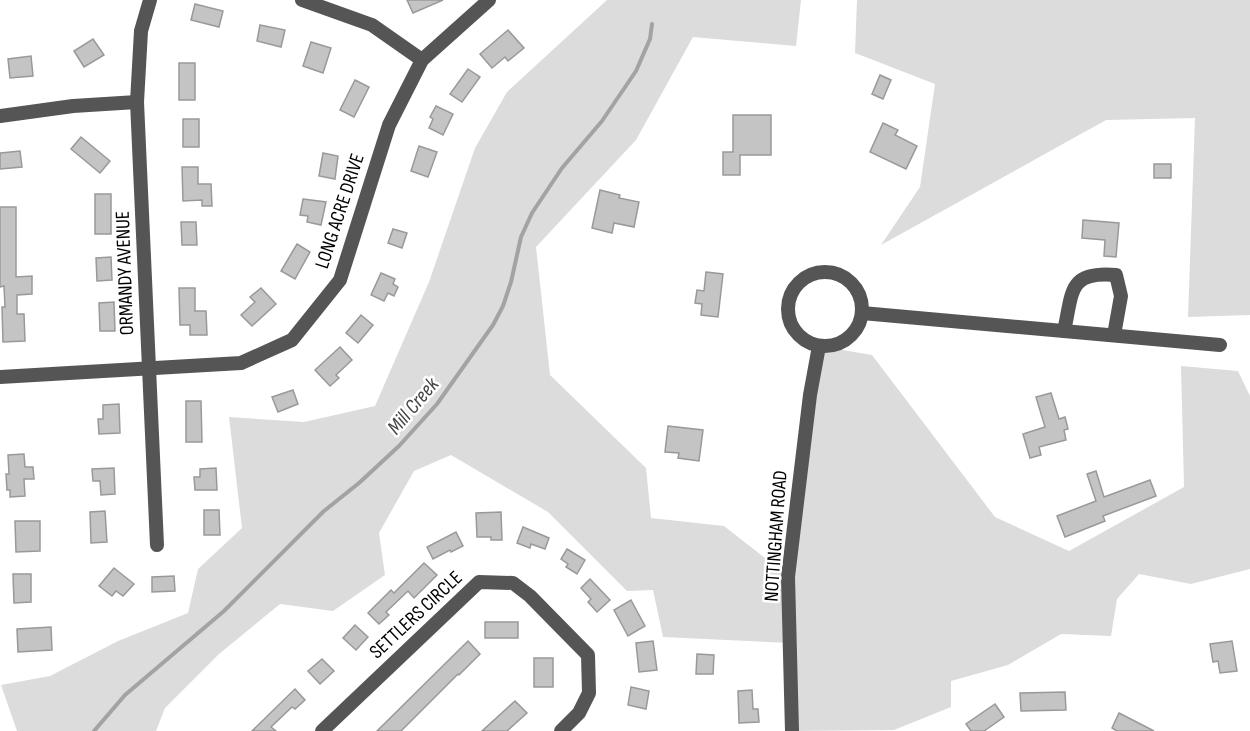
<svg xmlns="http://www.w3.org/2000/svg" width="1250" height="731" font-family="'Sofia Sans Condensed',sans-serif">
<rect width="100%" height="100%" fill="#fff"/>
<g fill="#dcdcdc">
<polygon points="607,0 801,0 796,46 693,37 636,140 536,247 550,375 646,468 651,518 724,526 788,576 819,346 872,355 995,517 1069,551 1184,487 1181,366 1238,371 1250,396 1250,569 1191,584 1139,574 1117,599 1111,636 1061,634 1008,665 951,681 951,707 894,730 792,731 790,643 663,637 653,590 627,591 548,512 451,455 414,471 379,533 385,575 333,611 280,604 219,654 165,708 156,731 17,731 1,685 50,676 118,641 188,613 198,569 242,528 229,417 304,422 375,406 429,282 475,148 507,92"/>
<polygon points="857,0 1250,0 1250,315 1188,317 1195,118 1106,120 881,245 920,187 935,84 855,53"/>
</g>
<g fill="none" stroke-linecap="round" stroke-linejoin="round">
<polyline stroke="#a3a3a3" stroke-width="4" points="94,731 125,695 224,611 324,511 359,483 399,446 437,404 493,325 503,306 511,282 521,237 532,213 562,168 602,121 636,71 650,39 652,24"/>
</g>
<g fill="#c4c4c4" stroke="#999" stroke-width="1.5">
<polygon points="407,0 443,0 413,13"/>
<polygon points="195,4 223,11 219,27 191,20"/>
<polygon points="260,25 285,30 281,47 257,41"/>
<polygon points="508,30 524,48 508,61 505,57 492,68 480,54"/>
<polygon points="93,39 104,55 84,67 74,51"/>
<polygon points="311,42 331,48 323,73 303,66"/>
<polygon points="31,56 33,76 10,78 8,59"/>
<rect x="179" y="63" width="16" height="37"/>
<polygon points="468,69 480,77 462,102 450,94"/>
<polygon points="880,75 891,80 883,99 872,94"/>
<polygon points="355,80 369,87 354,117 340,110"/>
<polygon points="436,106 453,114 443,135 429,128 433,119 430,117"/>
<polygon points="733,115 771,115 771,155 740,155 740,175 723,175 723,152 733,152"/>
<rect x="183" y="119" width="16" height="28"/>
<polygon points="883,123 898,130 895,135 917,146 906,169 870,152"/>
<polygon points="81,137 110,161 100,173 71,149"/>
<polygon points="419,146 437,152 428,177 411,171"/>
<polygon points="20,151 22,167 0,169 0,153"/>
<polygon points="323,153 338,156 335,179 319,176"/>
<rect x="1154" y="164" width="17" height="14"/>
<polygon points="182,167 198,167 198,184 211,184 212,206 202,206 202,200 183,201"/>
<polygon points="600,190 620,195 619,198 639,202 634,227 614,223 612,233 592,228"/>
<rect x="95" y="194" width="16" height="40"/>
<polygon points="303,199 326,202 321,225 307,222 308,216 300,215"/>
<polygon points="0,207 16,207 16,277 32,276 32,294 17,295 17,314 24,314 25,341 3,342 2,307 5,307 4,286 0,287"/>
<polygon points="1083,220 1119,223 1116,257 1104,256 1105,240 1082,238"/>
<polygon points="181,222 196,222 197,245 182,245"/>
<polygon points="393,229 407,233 402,248 388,243"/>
<polygon points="297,244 310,252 295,279 281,271"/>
<polygon points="111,257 112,280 97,281 96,258"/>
<polygon points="706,272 723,274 718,317 701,315 702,304 695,303 697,290 704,291"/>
<polygon points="381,273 395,279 393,284 398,287 394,296 388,293 384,301 371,295"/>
<polygon points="179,288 195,288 195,311 206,311 207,335 190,335 190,325 180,325"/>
<polygon points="261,288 276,304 252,326 241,315 255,302 250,297"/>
<polygon points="114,302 115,331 100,331 99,303"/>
<polygon points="361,315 373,325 358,343 346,333"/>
<polygon points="340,347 352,360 336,375 339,378 330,386 315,370"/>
<polygon points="293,390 298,404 278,412 272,397"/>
<polygon points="1051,393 1059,419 1065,417 1068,429 1064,430 1066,440 1039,447 1041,455 1030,458 1023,434 1045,427 1036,397"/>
<polygon points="186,401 201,401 202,442 186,442"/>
<polygon points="119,404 120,433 99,434 98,419 103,419 103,405"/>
<polygon points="668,426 703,430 699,461 678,458 679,453 665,452"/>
<polygon points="24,454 25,467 33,467 34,479 24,479 25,496 10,497 10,490 7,490 6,474 9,474 8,455"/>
<polygon points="114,468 115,494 101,495 100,481 93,481 92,469"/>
<polygon points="216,468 217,490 195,490 194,477 200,477 200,469"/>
<polygon points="1096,471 1104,497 1150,480 1156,496 1103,516 1105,521 1065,537 1057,516 1096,501 1087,474"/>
<polygon points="204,510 219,510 220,535 204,535"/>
<polygon points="105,511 107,542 91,543 90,512"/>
<polygon points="501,512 502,540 491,540 491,537 477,537 476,513"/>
<polygon points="15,521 40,521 40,551 16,552"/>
<polygon points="523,527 549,538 545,549 531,544 530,548 517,543"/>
<polygon points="456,532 463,546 451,552 450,550 433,559 427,547"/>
<polygon points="567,549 585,560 577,574 566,567 568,564 561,559"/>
<polygon points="424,563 437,575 414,598 408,591 386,612 389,615 379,624 368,613 391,590 394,593"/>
<polygon points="114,568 134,584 123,596 116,591 112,596 99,586"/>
<polygon points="13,574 31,574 31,602 14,603"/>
<polygon points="174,576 175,591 152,592 152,577"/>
<polygon points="590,579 610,600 597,612 588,602 591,599 581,588"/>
<polygon points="631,600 645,626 628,636 614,610"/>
<rect x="485" y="622" width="33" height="16"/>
<polygon points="355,625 368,637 356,650 343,638"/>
<polygon points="51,627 52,650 18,652 17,629"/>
<polygon points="468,641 480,654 459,675 458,674 401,731 377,731"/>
<polygon points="653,641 657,670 639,672 636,643"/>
<polygon points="1232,641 1237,671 1220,673 1218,661 1213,662 1210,644"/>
<polygon points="697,654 714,655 713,674 696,674"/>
<rect x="534" y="658" width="19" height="29"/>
<polygon points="322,659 334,671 320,684 308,671"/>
<polygon points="631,687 649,691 646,709 628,705"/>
<polygon points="295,689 305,700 295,709 292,707 271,727 276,731 252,731"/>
<polygon points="752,690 753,709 758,709 759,722 739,723 738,691"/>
<polygon points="1065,692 1066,710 1021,711 1020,693"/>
<polygon points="515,701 527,713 507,731 482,731"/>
<polygon points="995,704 1004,717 984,731 971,731 966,724"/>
<polygon points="1119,713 1154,731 1117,731 1112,728"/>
</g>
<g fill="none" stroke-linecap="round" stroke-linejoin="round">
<g stroke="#555" stroke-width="14">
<polyline points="150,0 141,31 137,102 157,545"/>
<polyline points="302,0 372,25 422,60"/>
<polyline points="0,116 73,106 137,102"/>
<circle cx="825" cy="309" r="37"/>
<polyline points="862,313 1220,345"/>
<path d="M1064,331C1073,291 1068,271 1116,275L1121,296L1114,335"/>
<polyline points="0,377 241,363 292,340 340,280 389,125 422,60 489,0"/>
<polyline points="322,731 479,582 513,583 530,596 588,655 589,693 579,713 561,731"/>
<polyline points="792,731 788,577 810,395 819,346"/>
</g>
</g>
<g text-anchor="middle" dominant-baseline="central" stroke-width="5" stroke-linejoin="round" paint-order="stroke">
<g font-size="20" fill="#000" stroke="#fff">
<text transform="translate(340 211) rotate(-72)">LONG ACRE DRIVE</text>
<text transform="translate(125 273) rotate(-92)">ORMANDY AVENUE</text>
<text transform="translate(776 536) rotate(-86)">NOTTINGHAM ROAD</text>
<text transform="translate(416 615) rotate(-43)">SETTLERS CIRCLE</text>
</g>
<g font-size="21" font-style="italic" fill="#444" stroke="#fff">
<text transform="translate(413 406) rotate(-50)">Mill Creek</text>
</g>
</g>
</svg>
